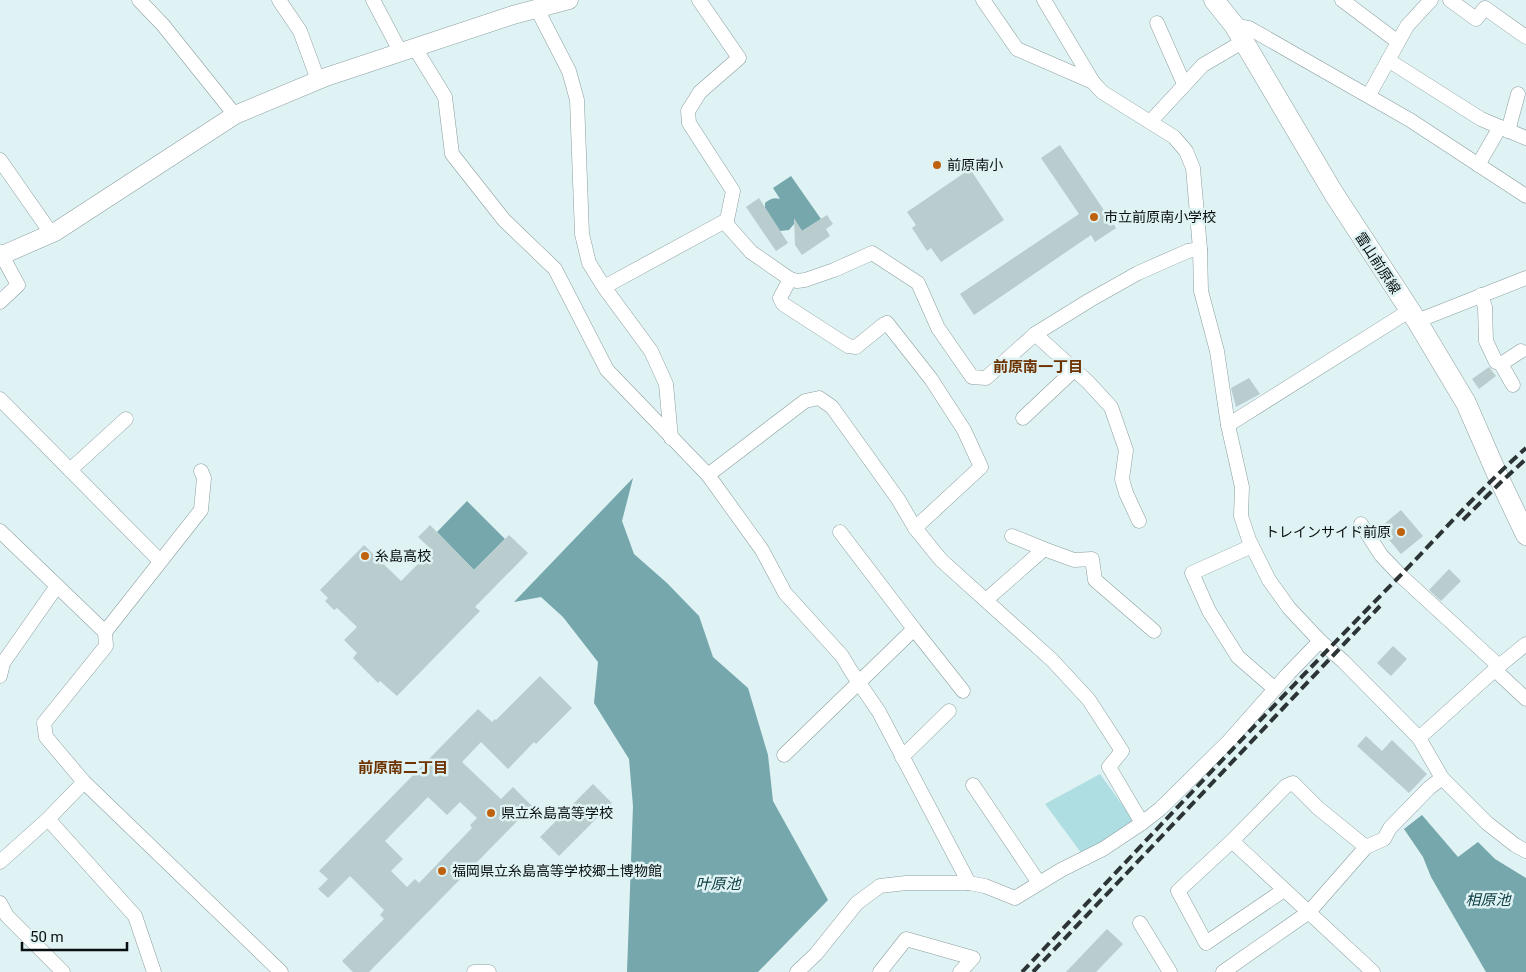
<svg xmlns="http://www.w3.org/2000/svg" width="1526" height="972" font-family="Roboto,'Noto Sans JP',sans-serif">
<rect width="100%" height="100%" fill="#dff2f4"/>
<polygon fill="#afdee2" points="1100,774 1134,821 1082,854 1045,804"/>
<g fill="#75a7ac">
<path d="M791,176L821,219L802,231L794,219V224L789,230L780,231L765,208V203C770,199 774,197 780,199L773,188Z"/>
<polygon points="633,478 622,521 634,554 667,583 699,616 713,657 748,688 768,755 773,801 828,900 758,972 627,972 633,806 629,759 594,703 598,662 563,617 541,597 514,602"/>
<polygon points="467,501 505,539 474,570 437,532"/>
<polygon points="1422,815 1458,857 1478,842 1495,859 1526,878 1526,972 1486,972 1431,877 1423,857 1404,829"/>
</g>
<g fill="#b9ccce" fill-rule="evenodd">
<polygon points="1060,145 1116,228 1095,242 1091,235 974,315 960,294 1079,214 1041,158"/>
<polygon points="970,169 1004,220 941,262 931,248 927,251 912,228 916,225 907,212"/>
<polygon points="759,198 788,243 776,251 746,207"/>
<polygon points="827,215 833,224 826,229 830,236 802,255 795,245 794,218 802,231"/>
<polygon points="1489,367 1496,376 1479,389 1472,379"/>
<polygon points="1249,378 1260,394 1236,407 1231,388"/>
<polygon points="1401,510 1423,536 1401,554 1379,528"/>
<polygon points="430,525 474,570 509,535 528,553 475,607 480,611 397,696 380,681 378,683 353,658 357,653 344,640 357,627 337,608 334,610 325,601 328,598 320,590 364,545 401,581 432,550 418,537"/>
<polygon points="1449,569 1461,581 1441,601 1429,590"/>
<polygon points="1393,646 1407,659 1391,676 1377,663"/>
<path d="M540,676L572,708L536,744L534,742L508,769L481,742L462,762L501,799L513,787L532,806L369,972H353L342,961L384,919L380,915L384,910L350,876L328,898L318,889L328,879L319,871L478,709L492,722L495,719L496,720ZM428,797L447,815L460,802L477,818L470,825L472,828L419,883L415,879L407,887L391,871L403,859L385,841Z"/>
<polygon points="1366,736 1382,751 1392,740 1427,774 1409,793 1357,746"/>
<polygon points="593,784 612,803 559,856 540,837"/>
<polygon points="1107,929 1123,944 1096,972 1066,972"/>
</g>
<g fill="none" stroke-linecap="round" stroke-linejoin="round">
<defs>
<g id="minor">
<polyline points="139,0 163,25 235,115"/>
<polyline points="279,0 300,31 318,80"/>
<polyline points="373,0 401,53"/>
<polyline points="699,0 739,58 700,92 688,111 689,123 733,191 727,220 728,226 751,252 790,279 797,281 805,280 834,270 872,253 918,283 938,328 972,377 986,378 1035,334 1090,300 1138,273 1188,251 1200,249"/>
<polyline points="983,0 1017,49 1093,82 1102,92 1174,137 1186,151 1193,168 1200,249 1201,291 1217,351 1228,425 1242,487 1241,516 1249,540 1269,580 1289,608 1320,641 1343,661 1419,738 1442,778 1487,823 1515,845 1526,851"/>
<polyline points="1044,0 1093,82"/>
<polyline points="1342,0 1398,42"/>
<polyline points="1450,0 1476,19 1485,8 1526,37"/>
<polyline points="537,9 569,71 577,100 582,234 589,263 604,287 651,351 666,384 671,438"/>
<polyline points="1157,23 1184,84"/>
<polyline points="1234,25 1249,28 1410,120 1526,196"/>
<polyline points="415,48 445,97 452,154 504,220 555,269 607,370 708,475 762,550 785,593 842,656 851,671 879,712 969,883"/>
<polyline points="1388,60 1481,119 1526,138"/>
<polyline points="1369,95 1407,26 1431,0"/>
<polyline points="1150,122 1203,65 1244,41"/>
<polyline points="1508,131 1518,94"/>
<polyline points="0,160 51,233"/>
<polyline points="1478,165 1500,127"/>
<polyline points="0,252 18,285 0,302"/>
<polyline points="790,279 780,298 783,304 848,346 856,347 883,325 887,323 931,379 964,430 981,467 915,528"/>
<polyline points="604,287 727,220"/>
<polyline points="1481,295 1485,307 1486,341 1496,362 1501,364 1521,351"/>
<polyline points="1417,321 1526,278"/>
<polyline points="1035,334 1088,382 1111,407 1126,450 1122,479 1126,493 1139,521"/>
<polyline points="1501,364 1513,385"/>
<polyline points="0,399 160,561"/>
<polyline points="1023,418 1074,370"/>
<polyline points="1228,425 1409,311"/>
<polyline points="70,470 126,419"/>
<polyline points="708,475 805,401 819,398 832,407 898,499 915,528 941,560 1052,660 1089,700 1122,751 1109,767 1142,823"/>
<polyline points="1361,524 1381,555 1400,575 1499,666"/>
<polyline points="0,531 105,632 106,646 44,723 46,737 84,782 281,972"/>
<polyline points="1252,546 1192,573 1209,611 1238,657 1275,689"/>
<polyline points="1044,549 1074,560 1092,559 1095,580 1154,631"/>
<polyline points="986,600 1044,549 1012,536"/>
<polyline points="914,629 963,691"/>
<polyline points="105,632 201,510 204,478 201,471"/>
<polyline points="1495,670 1526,699"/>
<polyline points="0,676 3,663 57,586"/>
<polyline points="1419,738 1499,666 1526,644"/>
<polyline points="784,755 914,629 840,532"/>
<polyline points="902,757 949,711"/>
<polyline points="973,785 1039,883"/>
<polyline points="48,819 135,916 154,972"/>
<polyline points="1232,841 1178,891 1206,943 1284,890"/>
<polyline points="0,862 48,819 84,782"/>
<polyline points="0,903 7,916 63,972"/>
<polyline points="1140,923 1170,972"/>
<polyline points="474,972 489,972"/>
<polyline points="797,972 816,954 857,903 880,886 906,883 969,883 985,886 1015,898 1061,870 1103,849 1142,823 1160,809 1229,741 1289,673 1320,641"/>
<polyline points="880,972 906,939 973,958 960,972"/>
<polyline points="1223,972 1309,912 1366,847"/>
<polyline points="1373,972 1232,841 1286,786 1293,783 1318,808 1366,847 1384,839 1390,828 1429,788 1442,778"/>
</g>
<polyline id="tertiary" points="0,256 55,232 235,115 326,77 513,15 569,0"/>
<polyline id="secondary" points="1214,0 1234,25 1334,194 1417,321 1466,403 1497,474 1526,535"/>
</defs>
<use href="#minor" stroke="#8c9ea0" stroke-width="15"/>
<use href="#tertiary" stroke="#8c9ea0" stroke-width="19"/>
<use href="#secondary" stroke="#8c9ea0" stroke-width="21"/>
<use href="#minor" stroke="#fff" stroke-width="14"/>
<use href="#tertiary" stroke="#fff" stroke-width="18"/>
<use href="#secondary" stroke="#fff" stroke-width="20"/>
<g stroke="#2c3435" stroke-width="4" stroke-dasharray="10 5" stroke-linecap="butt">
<polyline points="1463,520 1501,482 1526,459"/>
<path d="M1022,972C1145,842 1268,710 1394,582C1438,537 1479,490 1526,448"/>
<polyline points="1033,972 1380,606"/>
</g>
</g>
<g fill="#be620e" stroke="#dff2f4" stroke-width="2">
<circle cx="937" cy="165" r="5"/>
<circle cx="1094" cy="217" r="5"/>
<circle cx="1401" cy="532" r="5"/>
<circle cx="365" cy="556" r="5"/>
<circle cx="491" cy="813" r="5"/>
<circle cx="442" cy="871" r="5"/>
</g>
<g text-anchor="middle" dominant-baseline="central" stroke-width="5" stroke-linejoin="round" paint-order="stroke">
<g font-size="14" fill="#090f10" stroke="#dff2f4" text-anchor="start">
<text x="947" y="165">前原南小</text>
<text x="1104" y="217">市立前原南小学校</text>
<text x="1391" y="532" text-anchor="end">トレインサイド前原</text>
<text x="375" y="556">糸島高校</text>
<text x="501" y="813">県立糸島高等学校</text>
<text x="452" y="871">福岡県立糸島高等学校郷土博物館</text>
</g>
<g font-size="14" fill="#090f10" stroke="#dff2f4">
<text transform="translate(1378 263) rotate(57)">雷山前原線</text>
</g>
<g font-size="15" font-weight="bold" fill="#6d3300" stroke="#dff2f4">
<text x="1038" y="367">前原南一丁目</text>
<text x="403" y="768">前原南二丁目</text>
</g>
<g font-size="15" font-style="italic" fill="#104044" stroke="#dff2f4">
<text x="718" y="884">叶原池</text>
<text x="1488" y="900">相原池</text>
</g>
</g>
<path d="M22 942v8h105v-8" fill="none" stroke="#090f10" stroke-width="2.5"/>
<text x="30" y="942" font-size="15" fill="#090f10" stroke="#dff2f4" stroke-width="4" paint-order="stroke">50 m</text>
</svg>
